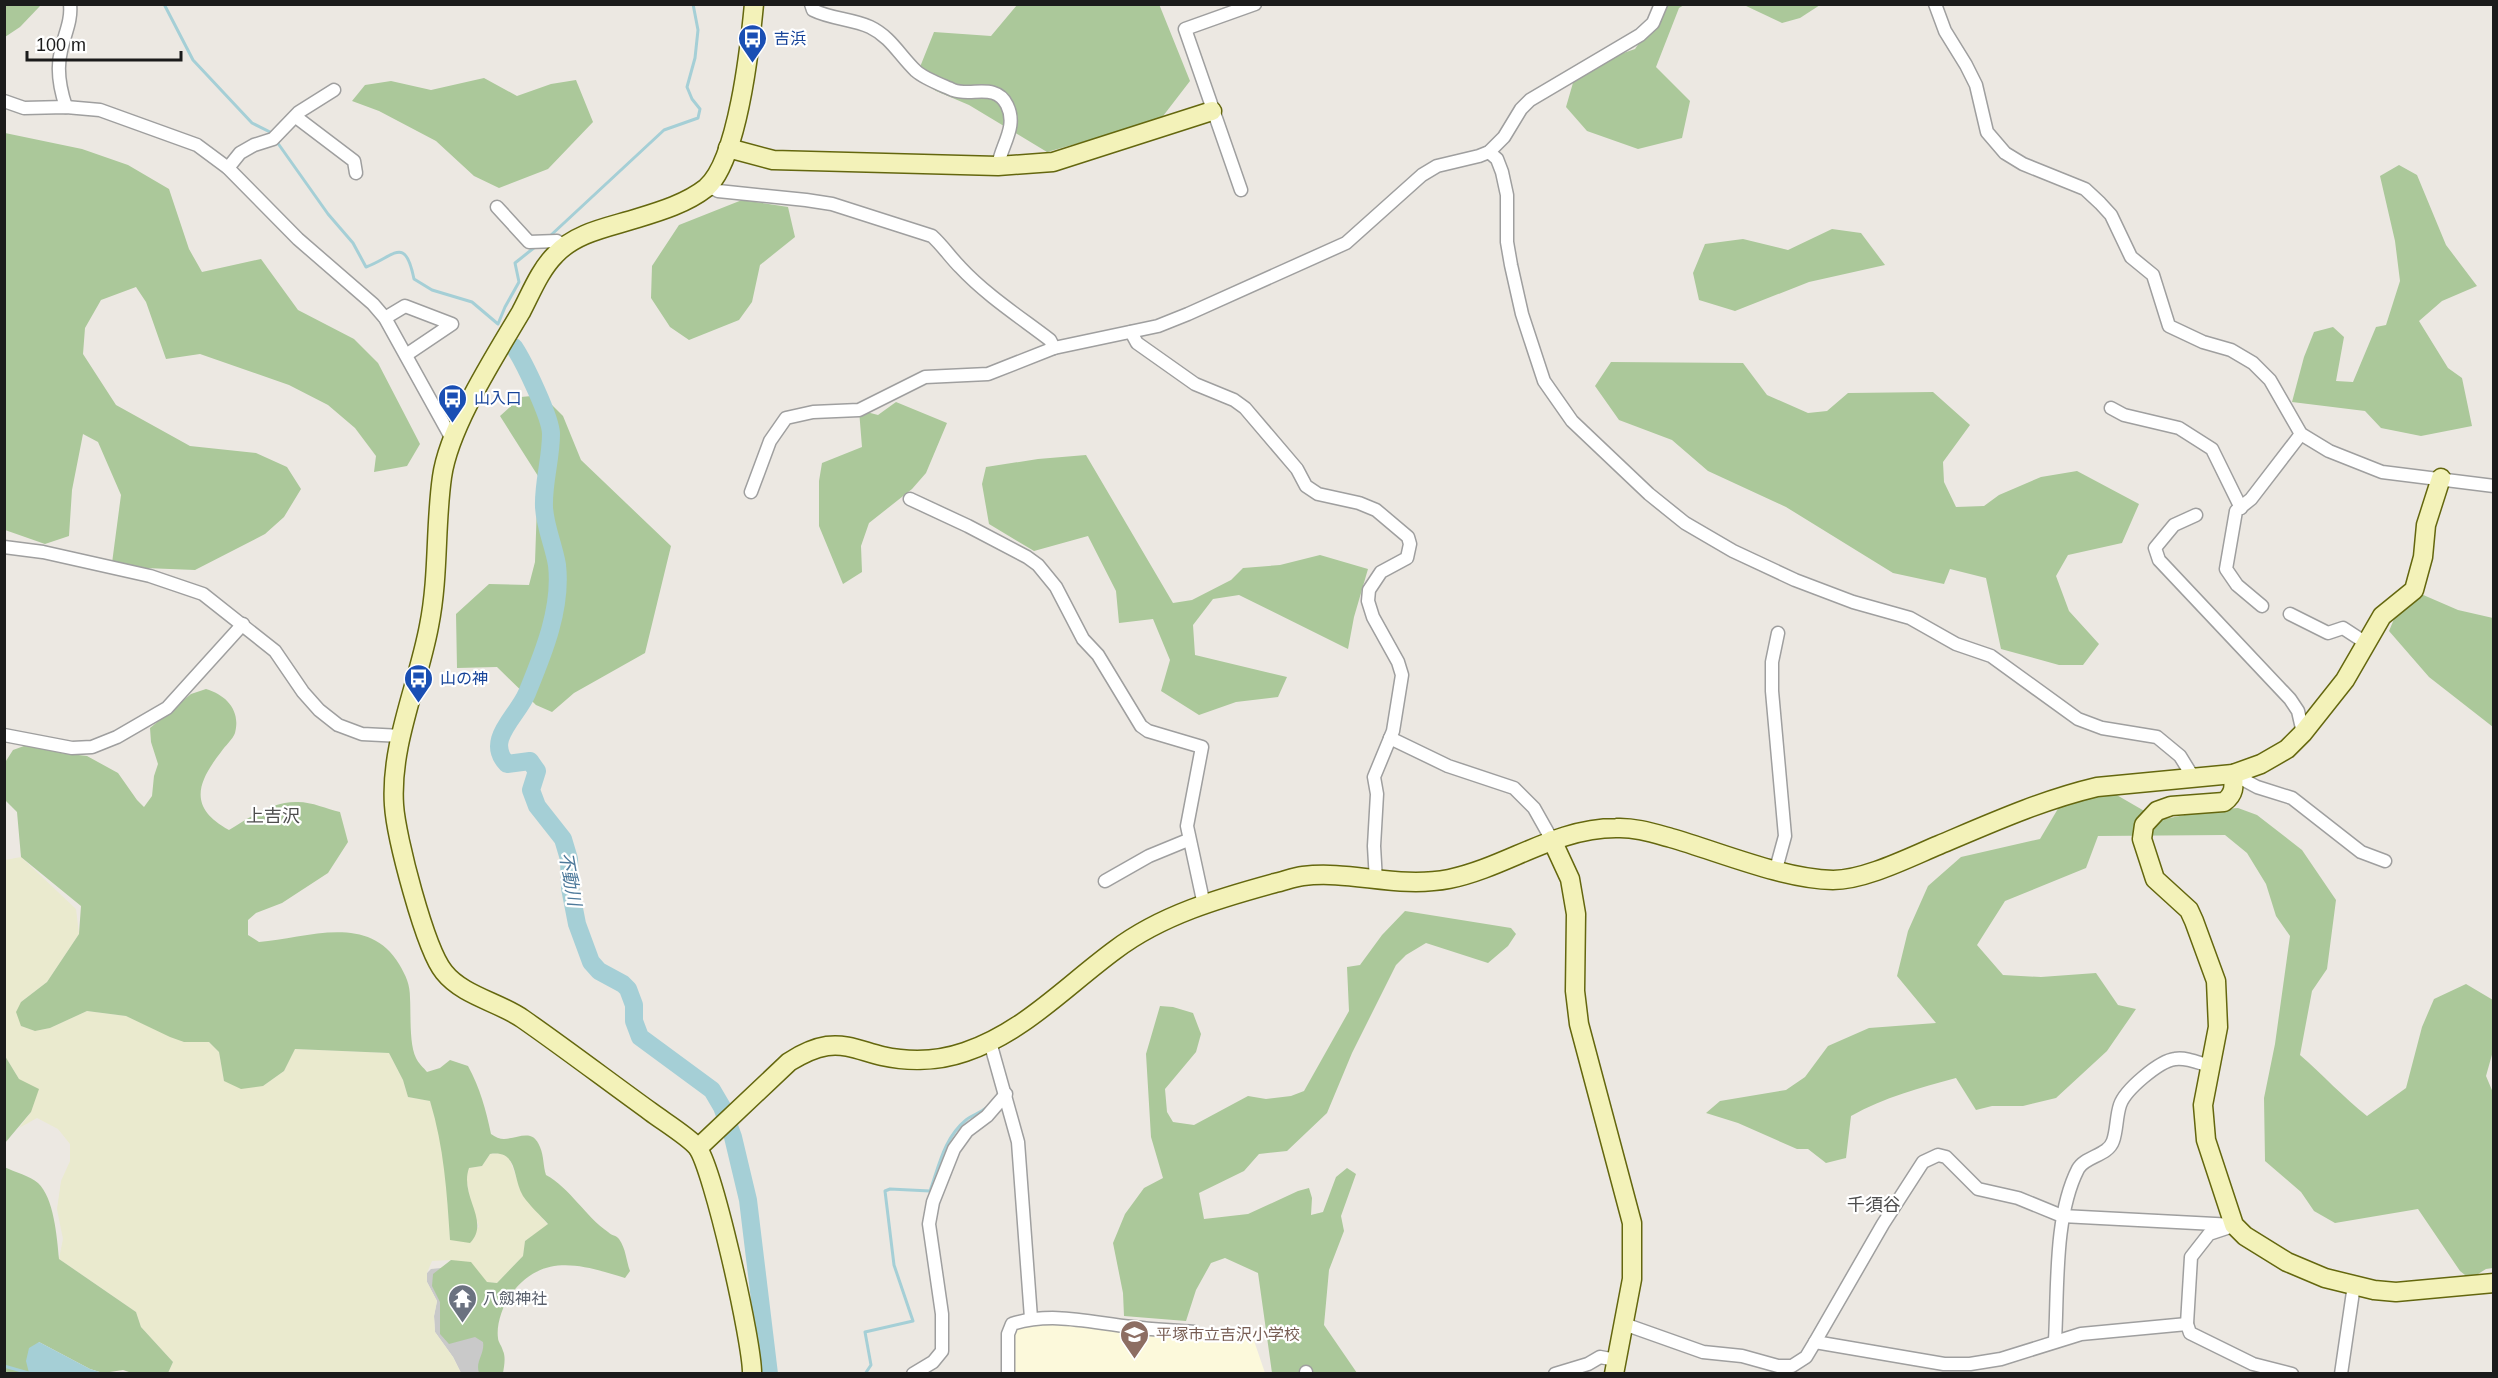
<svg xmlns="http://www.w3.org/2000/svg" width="2498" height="1378" font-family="Helvetica,'Noto Sans JP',sans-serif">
<rect width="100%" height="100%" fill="#ece8e2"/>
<polygon fill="#fcf9db" points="1039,1320 1196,1329 1250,1329 1265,1373 1010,1373 1009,1345 1015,1331"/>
<polygon fill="#c9c9c9" points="451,1267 480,1274 492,1373 461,1373 453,1357 435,1332 434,1316 437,1301 427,1282 427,1273 431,1269"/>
<polygon fill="#eaeace" points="21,857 76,909 79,934 47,982 21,1002 21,1026 35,1031 50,1028 87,1011 126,1016 184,1042 209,1042 219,1052 224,1081 263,1086 284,1071 294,1049 389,1053 403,1080 408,1097 430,1101 439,1130 446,1176 450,1240 479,1227 471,1203 466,1177 469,1168 482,1166 490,1154 501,1153 509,1158 523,1195 548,1225 525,1241 523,1256 497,1283 487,1282 451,1260 432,1261 427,1273 427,1282 437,1301 434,1316 435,1332 453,1357 461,1373 168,1373 173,1362 141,1327 136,1312 59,1259 63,1239 57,1209 61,1181 70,1161 70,1144 58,1129 37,1118 19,1128 31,1112 19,1079 5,1056 5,860"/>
<g fill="#abc89a">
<polygon points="5,4 41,4 41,5 20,27 5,37"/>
<polygon points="1159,4 1190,81 1160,120 1047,152 969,105 936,91 916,77 934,32 991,36 1017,5"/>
<polygon points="1665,5 1684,5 1679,8 1656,67 1690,101 1682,138 1638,149 1587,131 1566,107 1577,69 1635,49"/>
<polygon points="1744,5 1820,5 1800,18 1782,23"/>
<polygon points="484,78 517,96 551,84 576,80 593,122 548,169 499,188 474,176 436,141 379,111 352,101 365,85 391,81 431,90"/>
<polygon points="5,133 82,149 128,165 169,189 189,249 202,272 261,259 298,310 354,339 378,363 420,444 407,466 374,472 376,456 355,428 328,405 289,385 200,354 166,359 146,302 136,287 101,300 85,328 83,354 116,405 190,446 256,453 287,467 301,489 284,517 265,534 195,570 145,568 112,563 121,495 98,442 83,434 72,490 69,536 45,544 5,530"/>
<polygon points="2399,165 2417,175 2446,245 2477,286 2442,301 2419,321 2448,368 2462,378 2472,426 2421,436 2381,428 2365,411 2292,402 2304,357 2314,332 2333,327 2344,337 2336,381 2353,382 2376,327 2386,325 2400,281 2395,241 2380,176"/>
<polygon points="742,200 788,207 795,237 760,265 752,302 739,320 689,340 670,327 651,298 652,266 679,225"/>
<polygon points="1832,229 1861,233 1885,265 1809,282 1735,311 1699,300 1693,273 1705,244 1743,239 1788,250"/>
<polygon points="1611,362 1743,363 1767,395 1808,413 1827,411 1848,393 1933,392 1970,425 1943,462 1944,482 1956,507 1984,506 1999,495 2041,477 2077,471 2139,504 2122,543 2068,555 2056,576 2069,611 2099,644 2083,665 2059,665 2001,649 1986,578 1950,569 1944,584 1893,573 1786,507 1708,471 1672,440 1619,420 1595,386"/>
<polygon points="542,395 563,416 581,460 671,546 645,653 574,693 552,712 536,705 497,667 457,668 456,614 489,584 529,585 535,562 538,476 500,416 521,397"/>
<polygon points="896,402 947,423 926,473 912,489 869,523 861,546 862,572 843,584 819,526 819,481 822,463 862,447 859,410 878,415"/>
<polygon points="1086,455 1173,603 1192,600 1231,580 1243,568 1280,565 1320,555 1368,569 1354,617 1348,649 1239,595 1213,599 1193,625 1195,655 1287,677 1278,697 1236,702 1199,715 1161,691 1170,660 1153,619 1119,623 1116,591 1088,536 1034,551 989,524 982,484 986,467 1038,459"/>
<polygon points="2421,594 2458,610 2493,618 2493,727 2429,677 2389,631 2397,612"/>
<path d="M206,689C226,695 241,710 235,733C233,739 225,746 221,752C196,784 189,808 229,830C250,817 272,801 298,802C312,802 327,809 340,812L348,842L328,873L282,903L256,913L248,920V935L259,942C304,939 368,912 399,964C406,976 410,984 410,998C411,1014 409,1044 416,1058C418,1063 424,1068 427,1072L440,1068L450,1060L468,1066C480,1088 486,1110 491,1134C495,1137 500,1139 504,1139C519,1138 533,1128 540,1147C544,1156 543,1166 546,1175C570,1188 585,1216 608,1232C612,1236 616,1235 619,1239C626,1249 626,1260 630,1271L625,1278C582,1265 543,1252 511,1294C503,1305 496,1324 498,1338C498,1342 502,1346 503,1351C506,1357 504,1367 503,1373H479C475,1361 485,1354 483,1342L475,1337L449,1344L440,1334V1302L432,1286L433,1274L451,1260L471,1262L487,1282L497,1283L523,1256L525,1241L548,1224C540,1215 530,1206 523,1196C512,1178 519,1150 490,1154L482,1166L469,1168C459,1196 491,1221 470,1243L450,1240C447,1193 444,1147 430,1101L408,1097L403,1080L389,1053L295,1049L284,1071L263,1086L241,1089L224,1081L219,1052L209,1042H184L170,1037L126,1016L87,1011L50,1028L35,1031L21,1026L16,1012L21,1002L47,982L79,934L81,906L21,857L17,812L5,800L4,764L13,750L24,746H37L61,753L87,756L118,773L137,800L144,807L152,796L154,776L158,764L151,742L150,728L191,694Z"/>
<path d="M2108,790L2160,820L2209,810L2238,808L2257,815L2302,850L2336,900L2327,969L2312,991L2300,1055C2323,1075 2343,1097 2367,1116L2406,1088L2422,1027L2434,999L2466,984L2493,1000V1051L2486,1076L2494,1095L2493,1268L2486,1269L2470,1279L2460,1271L2418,1209L2335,1223L2314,1211L2301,1192L2265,1161L2264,1098L2275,1044L2290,936L2276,916L2266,884L2247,853L2225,835L2098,836L2086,868L2005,901L1977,945L2003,975L2041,977L2096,973L2118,1005L2136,1009L2107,1051L2056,1098L2023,1106H1992L1976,1110L1956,1078C1919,1088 1885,1097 1851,1116L1846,1158L1826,1163L1808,1149H1797L1738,1123L1706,1113L1720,1101L1786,1090L1805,1077L1828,1046L1869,1028L1936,1023L1897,976L1908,931L1928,886L1961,857L2040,839L2059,807Z"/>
<polygon points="1405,911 1511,928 1516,934 1508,946 1488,963 1426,943 1406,955 1396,965 1352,1053 1327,1113 1287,1151 1259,1154 1244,1171 1199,1193 1204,1219 1248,1214 1298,1191 1309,1188 1312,1198 1311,1215 1323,1212 1336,1177 1347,1168 1356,1174 1341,1216 1344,1231 1329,1270 1324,1325 1357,1373 1272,1373 1258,1273 1225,1258 1211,1263 1196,1290 1186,1321 1124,1316 1123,1293 1113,1243 1125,1214 1144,1188 1163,1178 1151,1137 1146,1054 1160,1006 1173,1007 1193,1013 1201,1034 1196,1052 1165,1089 1167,1112 1173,1122 1194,1125 1248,1096 1266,1099 1291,1096 1304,1091 1349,1011 1347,967 1360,965 1382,935"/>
<polygon points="5,1056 19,1079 39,1089 31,1112 5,1143"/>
<path d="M4,1167C15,1172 30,1176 38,1183C54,1198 57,1237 59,1259L136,1312L141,1327L173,1362L168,1373H132L123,1370L103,1373L90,1369L39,1342L29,1373H5Z"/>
</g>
<polygon fill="#a5cfd6" points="39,1342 90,1369 103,1373 29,1373 26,1361 29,1348"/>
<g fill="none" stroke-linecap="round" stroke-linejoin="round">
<g stroke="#a5cfd6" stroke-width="3">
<polyline points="164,4 193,60 252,123 272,133"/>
<path d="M277,142L328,214L353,243L366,267C394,257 405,234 414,279L432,290L472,302L498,324L505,307L519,282L515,263L535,247"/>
<polyline points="550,236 664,130 698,118 700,109 692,99 687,87 695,58 698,30 693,4"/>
<polyline points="4,1366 32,1374"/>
<path d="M865,1374L871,1365L865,1332L913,1321L894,1265L885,1191L890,1189L930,1191C939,1166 944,1138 966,1120C972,1115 980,1113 986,1108"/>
</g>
<path stroke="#a5cfd6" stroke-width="18" d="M514,347C524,362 551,418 551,434C551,459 543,483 544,507C545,527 554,546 557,565C562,609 543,654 527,693C517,717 484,740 507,764L530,761L537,771L531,790L537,806L563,839L569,859L570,888L577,924L591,962L599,971L623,984L628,989L634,1005V1021L640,1037L712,1090L722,1107L733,1137L748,1200L769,1374"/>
<defs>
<g id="street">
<path d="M811,4L813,10C831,19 853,19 870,27C891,37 900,56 916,71C925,79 942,85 953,90C971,97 996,82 1007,105C1018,127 1001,145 998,166"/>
<polyline points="1935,4 1945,31 1966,65 1976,85 1987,132 2005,153 2023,164 2085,189 2100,203 2111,215 2131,257 2153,275 2169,326 2203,342 2231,350 2253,363 2270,380 2301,434 2329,451 2382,472 2494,486"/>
<polyline points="4,101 24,108 66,107 100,110 197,145 228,168 298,239 373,304 385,318 452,439"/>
<path d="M66,107C60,89 56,70 61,51C64,35 72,21 70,4"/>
<polyline points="296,117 354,161 356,173"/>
<polyline points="1489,152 1497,159 1502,172 1507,195 1507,242 1511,265 1522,314 1544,381 1572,421 1649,494 1685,523 1733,551 1795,580 1853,602 1910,618 1956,644 1991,656 2078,719 2102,728 2157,737 2180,756 2193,777"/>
<polyline points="228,168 240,153 254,145 273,139 299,112 334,90"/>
<path d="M709,186L718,191L806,200L832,204L932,236C943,246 950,257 960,267C986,295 1020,317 1050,340L1054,348"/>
<polyline points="1241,190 1185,29 1255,4"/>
<polyline points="497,207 529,242 557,241 565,246"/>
<polyline points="385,318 405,306 452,324 406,355"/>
<polyline points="1131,332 1137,343 1195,384 1234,400 1245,408 1297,469 1306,486 1318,494 1359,503 1376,510 1408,537 1410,544 1407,558 1381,572 1369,590 1368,601 1373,617 1398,662 1402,675 1393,731 1374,777 1377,794 1374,846 1376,881"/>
<polyline points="2111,408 2124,415 2179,428 2212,449 2241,508"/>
<polyline points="751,492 770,441 786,418 813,412 859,410 925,377 988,374 1054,348 1158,326 1188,314 1346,243 1422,175 1437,166 1479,156 1489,152 1504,137 1521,109 1530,100 1640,35 1653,23 1661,4"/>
<polyline points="910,499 968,526 1027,557 1038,565 1056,587 1083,639 1098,655 1141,726 1148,731 1202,747 1187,826 1204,905"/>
<polyline points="2196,515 2174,525 2155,548 2159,560 2290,699 2298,711 2303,733"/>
<polyline points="4,547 43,552 150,576 203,594 275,651 303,692 319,710 338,725 362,734 402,736"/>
<polyline points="2262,606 2237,585 2226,569 2236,511 2251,499 2301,434"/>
<polyline points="2290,614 2328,633 2343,628 2366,643"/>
<polyline points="4,735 72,748 92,747 117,737 167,708 243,624"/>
<polyline points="1390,738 1448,766 1514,788 1534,808 1552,840"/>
<polyline points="2233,774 2257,787 2292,798 2361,852 2385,861"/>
<polyline points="1776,869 1785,836 1772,691 1772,662 1778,633"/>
<polyline points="1105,881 1149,856 1188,840"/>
<polyline points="990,1042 1018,1142 1031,1318"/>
<polyline points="2227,1228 2209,1234 2191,1257 2187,1324 2190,1333 2253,1364 2292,1374"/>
<polyline points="1624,1324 1703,1352 1742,1356 1778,1366 1792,1366 1806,1357 1815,1342 1883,1224 1923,1162 1938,1155 1946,1157 1978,1189 2018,1198 2062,1216 2234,1225"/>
<path d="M2055,1341C2058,1288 2054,1216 2078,1169C2085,1156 2108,1156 2113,1141C2117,1130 2116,1117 2120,1105C2125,1090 2159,1061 2175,1059C2186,1057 2199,1063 2210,1066"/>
<polyline points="1815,1342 1944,1364 1970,1364 2001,1359 2081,1334 2187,1324"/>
<polyline points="913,1374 933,1362 942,1351 942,1314 929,1224 933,1202 954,1149 967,1131 987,1116 1006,1094"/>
<path d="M1008,1374V1334L1012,1324C1053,1311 1092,1323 1133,1327C1153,1330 1174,1330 1194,1332"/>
<polyline points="1306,1374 1306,1372"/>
<polyline points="1555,1374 1588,1364 1600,1357 1616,1360"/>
<polyline points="2341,1374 2354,1285"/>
</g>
<g id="secondary">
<polyline points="728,148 773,160 998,166 1053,162 1212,111"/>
<path d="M2233,774C2234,786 2235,794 2224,802L2171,806L2157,811L2144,825L2142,839L2155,879L2189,910L2194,921L2216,981L2218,1027L2203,1105L2206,1140L2234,1225L2245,1236L2287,1262L2325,1278L2374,1290L2396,1292L2494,1283"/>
<polyline points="1552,840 1570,879 1576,914 1575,991 1579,1024 1632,1223 1632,1279 1614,1374"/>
<path d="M698,1148L789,1062C800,1055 814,1048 827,1046C847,1043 864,1052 882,1056C909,1062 939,1061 965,1052C1024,1032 1066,986 1115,950C1161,915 1220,898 1275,883C1284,881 1294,877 1303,876C1351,870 1397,889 1449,879C1507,867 1555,828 1616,828C1634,827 1653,833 1671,838C1720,852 1783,879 1833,880C1865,880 1910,857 1939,845C1991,823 2042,800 2097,787L2233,774L2261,764L2287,749L2303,733L2345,680L2382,616L2414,590L2423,557L2426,525L2441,478"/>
<path d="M752,1374C753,1345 713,1167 697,1147C689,1137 663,1121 651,1112C608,1081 566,1049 523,1019C499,1002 463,996 444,972C425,949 396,837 394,805C390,745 418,685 429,626C439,576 435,526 442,477C449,427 495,356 521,312C531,293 540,270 555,255C576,232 610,227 638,218C661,211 687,203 706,188C738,161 750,46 754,4"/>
</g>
</defs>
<use href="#street" stroke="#9f9f9f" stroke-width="15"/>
<use href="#secondary" stroke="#64670e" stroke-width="21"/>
<use href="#street" stroke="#fff" stroke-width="12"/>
<use href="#secondary" stroke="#f3f2b9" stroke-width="18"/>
</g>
<defs>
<symbol id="bus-pin" viewBox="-11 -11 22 30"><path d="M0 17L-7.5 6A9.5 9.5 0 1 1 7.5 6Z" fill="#1a4fb4" stroke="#fff"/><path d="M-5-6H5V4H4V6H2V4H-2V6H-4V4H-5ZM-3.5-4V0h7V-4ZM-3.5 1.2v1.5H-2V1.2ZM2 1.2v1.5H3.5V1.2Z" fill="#fff"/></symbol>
<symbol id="temple-pin" viewBox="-11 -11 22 30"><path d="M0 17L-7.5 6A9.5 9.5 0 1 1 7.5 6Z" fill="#6b7280" stroke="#fff"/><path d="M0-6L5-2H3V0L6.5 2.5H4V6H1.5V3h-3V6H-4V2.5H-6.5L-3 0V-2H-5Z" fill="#fff"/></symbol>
<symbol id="school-pin" viewBox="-11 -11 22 30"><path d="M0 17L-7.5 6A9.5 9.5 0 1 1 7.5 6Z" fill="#8d6e63" stroke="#fff"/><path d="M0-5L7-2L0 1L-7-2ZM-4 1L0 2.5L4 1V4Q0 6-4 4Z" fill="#fff"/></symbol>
</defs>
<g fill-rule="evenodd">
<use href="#bus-pin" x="736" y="22" width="33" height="45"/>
<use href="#bus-pin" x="436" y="382" width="33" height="45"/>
<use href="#bus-pin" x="402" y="662" width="33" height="45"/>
<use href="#temple-pin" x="446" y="1282" width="33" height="45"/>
<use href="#school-pin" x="1118" y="1318" width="33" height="45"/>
</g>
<g text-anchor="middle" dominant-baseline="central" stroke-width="4.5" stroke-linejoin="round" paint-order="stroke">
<g font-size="16" fill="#164399" stroke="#fff" text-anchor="start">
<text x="774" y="38">吉浜</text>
<text x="474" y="398">山入口</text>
<text x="440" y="678">山の神</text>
</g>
<g font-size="16" fill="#5b616d" stroke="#fff" text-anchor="start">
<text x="483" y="1298">八劔神社</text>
</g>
<g font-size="16" fill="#785e54" stroke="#fff" text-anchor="start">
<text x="1156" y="1334">平塚市立吉沢小学校</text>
</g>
<g font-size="18" fill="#4e4e4e" stroke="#fff">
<text x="273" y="816">上吉沢</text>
<text x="1874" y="1205">千須谷</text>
</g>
<g font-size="18" font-style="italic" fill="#4e7a9b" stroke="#fff">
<text transform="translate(570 879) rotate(80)">不動川</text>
</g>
</g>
<rect width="2498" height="1378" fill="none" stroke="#1b1b1b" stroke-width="12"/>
<path d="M27 51v9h154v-9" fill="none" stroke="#1b1b1b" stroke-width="3"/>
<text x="36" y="51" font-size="18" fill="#1b1b1b" stroke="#ffffff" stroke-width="4.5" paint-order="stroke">100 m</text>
</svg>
